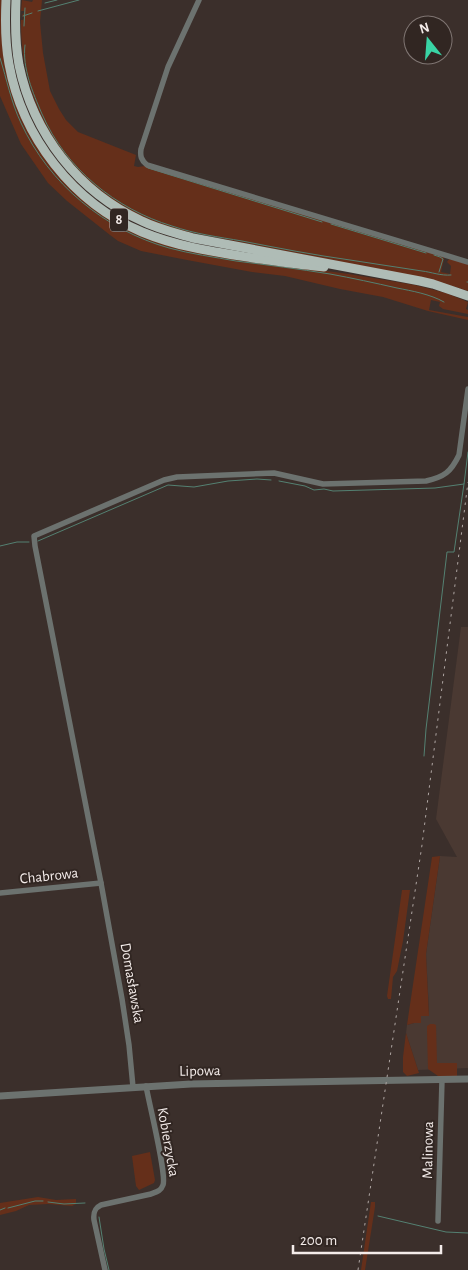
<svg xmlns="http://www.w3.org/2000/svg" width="468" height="1270" font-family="'Alegreya Sans',sans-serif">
<rect width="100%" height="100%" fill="#3b2f2b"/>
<polygon fill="#4a3932" points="461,627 468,627 468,1068 418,1070 406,1033 407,1025 414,1023 421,1016 428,1016 429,1011 426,954 440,856 457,857 436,819"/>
<g fill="#652f1a">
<polygon points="0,0 2,0 1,16 3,50 30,134 113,221 253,261 349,274 415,285 446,293 468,302 466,309 468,310 468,314 443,309 439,306 440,302 431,300 429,310 468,317 468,320 428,311 383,297 340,289 285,276 252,272 187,260 141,251 118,241 110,235 67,201 48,183 21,144 0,96"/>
<path d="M22,0L32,2L33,0H42L40,22L43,53L50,91L59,109L66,120L78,132L136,155L134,166L138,167L145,166L443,256L444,259L441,272L450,274L451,266L447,262L449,259L468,264V291L433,280L183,231C163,225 143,219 126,208C58,168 20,99 21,20H23L24,18L22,15L24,13V11H21Z"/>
<polygon points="440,856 426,954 429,1016 421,1016 421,1023 414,1023 407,1025 432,857"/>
<polygon points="402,890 410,890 403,941 397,971 393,977 391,999 388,999 387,996"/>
<polygon points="430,1024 434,1024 436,1025 437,1063 457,1063 457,1076 438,1076 428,1069 427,1031 427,1026"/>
<polygon points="406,1033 419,1073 407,1076 403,1072 403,1057"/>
<polygon points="150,1152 155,1180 154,1183 139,1190 136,1186 132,1156"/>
<polygon points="38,1197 56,1200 76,1199 76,1204 72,1206 48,1204 29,1205 16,1211 0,1215 0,1203"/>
<polygon points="371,1202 375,1202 375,1207 365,1270 361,1270"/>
</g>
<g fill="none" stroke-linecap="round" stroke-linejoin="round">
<g stroke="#548172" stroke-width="1">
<polyline points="45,3 57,0"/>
<polyline points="38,11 79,0"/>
<polyline points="23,16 32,13"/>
<polyline points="24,26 25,8"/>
<path d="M25,45C22,68 33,93 42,114C66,169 116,209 172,226C195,234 219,237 242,241C278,248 314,255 350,260C374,264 398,267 422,271C431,272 441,276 451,275"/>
<path d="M0,58C7,80 11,102 21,123C49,184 105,230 169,248C191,254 214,257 236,261C268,265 299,269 330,274C352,278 375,283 397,288C412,291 430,294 444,302"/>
<polyline points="148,168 322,222"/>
<polyline points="331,224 426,253"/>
<polyline points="434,255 440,257 443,259 439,272"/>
<polyline points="467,282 468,282"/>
<polyline points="279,481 305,486 314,490 324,489 333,491 435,488 464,484 468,452"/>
<polyline points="38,541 168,485 194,487 228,481 257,479 271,480"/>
<polyline points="0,546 17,542 29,542"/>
<polyline points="424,756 426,729 447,552 454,552 464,484"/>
<polyline points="48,1202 64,1204 85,1203"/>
<polyline points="8,1208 35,1201 43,1201"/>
<polyline points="0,1210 5,1208"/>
<polyline points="378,1216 446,1232 468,1233"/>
<polyline points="99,1217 104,1249 109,1270"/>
</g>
<g stroke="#6c726f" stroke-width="5.5">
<path d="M199,0L168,67L141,149C140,156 141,160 147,165L468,262"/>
<polyline points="0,893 101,883"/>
<path d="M133,1087L129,1045L122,999L101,883L35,546L34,536L164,480L177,477L274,473L323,484L426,481C444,477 451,472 459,455L468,389"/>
<polyline points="438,1221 442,1080"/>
<path d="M105,1270L94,1220C93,1212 95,1208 101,1205L151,1194C156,1192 161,1191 163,1185C167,1175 149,1103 146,1086"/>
</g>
<polyline stroke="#6c726f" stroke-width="7" points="0,1096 191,1084 468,1079"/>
<g stroke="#afbcb6" stroke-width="9">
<path d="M6,0C5,21 5,43 9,64C22,137 73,203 142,232C178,247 215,252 253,258C276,261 300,265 324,267"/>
<path d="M16,0C15,22 15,43 19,65C33,133 78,192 142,221C158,229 176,233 193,238L420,281L433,284L468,296"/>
</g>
<polyline stroke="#b0a7a4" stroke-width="1" stroke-dasharray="2.5 5" stroke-linecap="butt" points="358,1270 422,845 468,482"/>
</g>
<g text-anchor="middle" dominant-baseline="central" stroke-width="4" stroke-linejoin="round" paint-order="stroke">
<rect fill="#312622" stroke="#bab1ae" stroke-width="1" x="110" y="208.5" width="18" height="23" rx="4"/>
<g font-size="14" font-weight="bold" fill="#f4ecea">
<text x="119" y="220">8</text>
</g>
<g font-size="15" fill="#f4ecea" stroke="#312622">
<text transform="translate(49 876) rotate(-6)">Chabrowa</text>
<text transform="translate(132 983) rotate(80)">Domasławska</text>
<text transform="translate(200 1071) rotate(-1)">Lipowa</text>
<text transform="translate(168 1142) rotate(80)">Kobierzycka</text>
<text transform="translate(428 1150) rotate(-89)">Malinowa</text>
</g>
</g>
<g transform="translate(428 40) rotate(343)"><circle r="24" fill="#312622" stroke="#7f7572"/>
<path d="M0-4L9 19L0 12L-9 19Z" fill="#39d4a5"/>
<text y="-8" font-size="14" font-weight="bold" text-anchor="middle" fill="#f4ecea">N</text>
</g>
<path d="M293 1245v8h148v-8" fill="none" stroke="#f4ecea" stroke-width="2.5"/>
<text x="300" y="1245" font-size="15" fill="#f4ecea" stroke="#312622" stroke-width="4" paint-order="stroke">200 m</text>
</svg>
